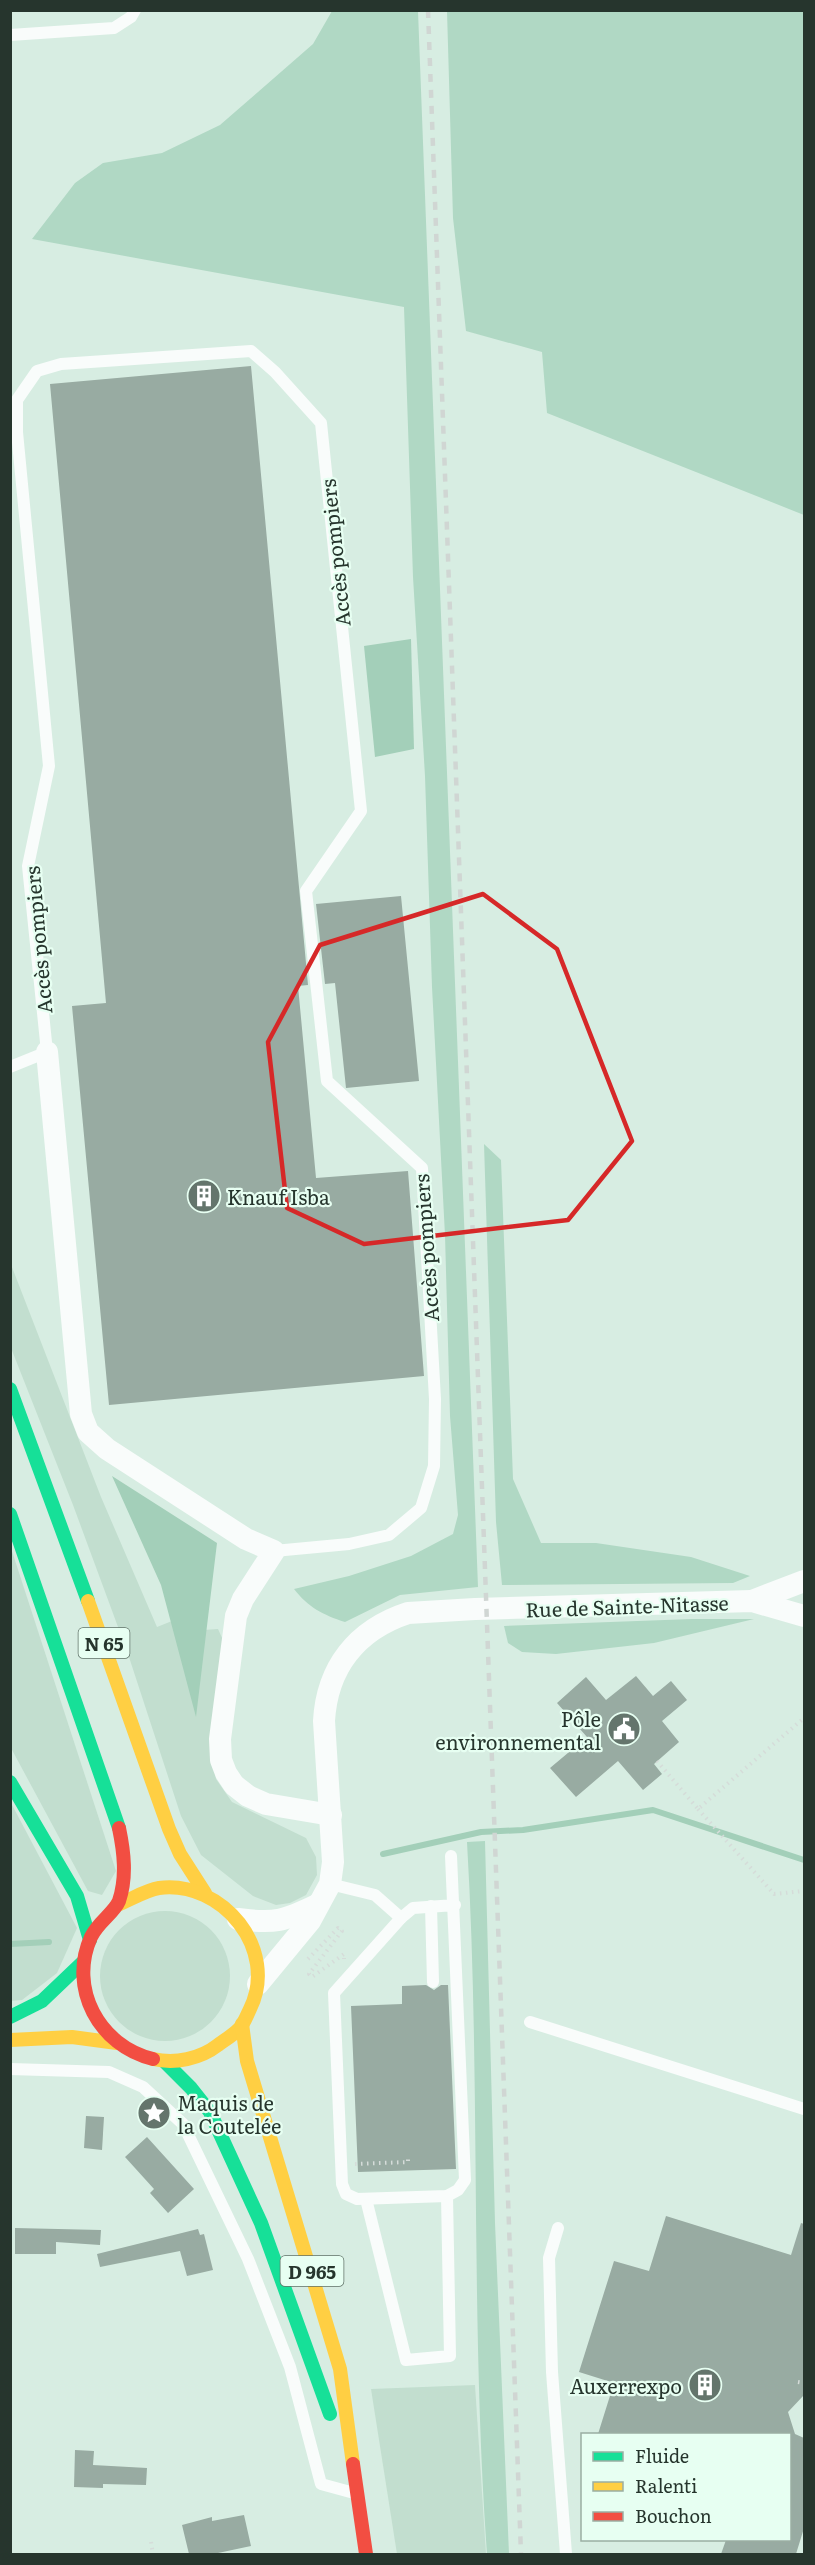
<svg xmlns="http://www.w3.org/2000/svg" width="815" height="2565" font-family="Literata,serif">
<rect width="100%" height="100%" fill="#d7ede2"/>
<g fill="#c2decf">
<polygon points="10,1262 101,1497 157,1627 187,1615 189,1631 218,1629 223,1640 211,1747 216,1779 232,1802 306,1838 316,1857 317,1875 306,1895 290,1903 276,1905 253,1896 201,1855 181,1816 128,1654 73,1505 11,1348"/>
<polygon points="10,1545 116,1871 102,1895 88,1891 11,1748"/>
<polygon points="10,1801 77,1928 57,1973 22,2000 10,2001"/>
<circle cx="165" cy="1976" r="65"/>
<polygon points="475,2385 486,2554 397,2554 371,2389"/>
</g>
<g fill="#b0d8c4">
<path d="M332,11H418L478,1587L400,1595L345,1622C323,1615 308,1607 294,1589L349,1576L411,1556L453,1534L458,1515L450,1416L445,1235L432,987L425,776L413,577L404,307L32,239L75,183L103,163L162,153L220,125L313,44Z"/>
<polygon points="447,11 804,11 804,515 547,413 542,352 466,331 453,218"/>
<polygon points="484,1144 501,1160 513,1479 541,1543 596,1543 691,1557 750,1576 733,1583 502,1585 496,1522"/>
<polygon points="692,1619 754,1619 654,1643 556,1654 522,1652 508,1643 504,1626"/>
<path d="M485,1841L495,2223L509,2554H487C470,2317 481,2079 467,1842Z"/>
</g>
<g fill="#a3cfb9">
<polygon points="411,639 414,749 375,757 364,646"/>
<polygon points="112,1476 217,1543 196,1717 161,1585"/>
</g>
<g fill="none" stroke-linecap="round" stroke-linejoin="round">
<g stroke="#a3cfb9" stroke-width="6">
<polyline points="383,1854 481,1832 523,1830 653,1810 804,1860"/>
<polyline points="10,1944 49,1942"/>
</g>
</g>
<g fill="#98aba2">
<polygon points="251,366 308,985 298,986 316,1178 408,1171 424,1376 109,1405 72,1006 106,1003 50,384"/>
<polygon points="401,896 419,1081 346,1088 335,983 325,984 316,904"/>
<polygon points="636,1676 653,1696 671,1681 687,1700 662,1721 679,1742 654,1764 662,1774 643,1790 618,1761 576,1797 550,1768 587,1737 557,1703 586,1677 606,1700"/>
<polygon points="426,1985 434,1990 441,1985 448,1985 456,2169 358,2172 351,2006 402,2004 402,1986"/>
<polygon points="86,2116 104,2117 102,2150 84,2148"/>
<polygon points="147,2137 194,2189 168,2213 150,2193 154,2189 125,2157"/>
<polygon points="666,2216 791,2255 801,2223 804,2224 804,2395 788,2412 795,2434 804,2438 804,2528 796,2554 721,2554 726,2540 789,2540 789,2434 598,2434 614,2383 579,2372 614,2261 649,2271"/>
<polygon points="15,2228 101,2230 100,2245 56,2242 56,2254 15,2254"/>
<polygon points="198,2229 200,2235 204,2234 213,2270 187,2276 180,2251 100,2267 97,2254"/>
<polygon points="75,2450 94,2451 93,2465 147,2468 146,2485 103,2484 103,2488 74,2487"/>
<polygon points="244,2515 251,2546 218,2553 218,2554 189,2554 182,2525 212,2517 212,2521"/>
</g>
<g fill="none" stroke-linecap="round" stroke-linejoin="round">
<g stroke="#d5dcd9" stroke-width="4" stroke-dasharray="1.5 4.5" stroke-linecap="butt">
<polyline points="657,1761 698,1809 804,1718"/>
<polyline points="698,1809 774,1894 804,1891"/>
<polyline points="308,1959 338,1928 342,1931 309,1974 312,1977 344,1954 344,1959"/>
<polyline points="355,2164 408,2162 408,2156"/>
<polyline points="798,2382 804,2383"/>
<polyline points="151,2542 153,2554"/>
</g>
<g stroke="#f9fcfb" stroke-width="12">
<polyline points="10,35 114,28 131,17 135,10"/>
<polyline points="10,1067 47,1052 28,866 49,766 17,432 17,400 37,371 61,364 251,351 275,372 321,423 361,811 306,891 327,1081 422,1168 435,1399 434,1466 421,1508 389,1535 349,1544 274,1551"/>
<polyline points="451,1856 465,2180 458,2190 447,2196 357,2199 346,2194 342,2184 334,1993 401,1918 413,1908 455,1905"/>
<polyline points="330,1884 375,1895 401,1918"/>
<polyline points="431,1906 433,1982"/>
<polyline points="530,2022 804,2109"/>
<polyline points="10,2069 109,2072 143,2087 183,2124 248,2259 290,2367 321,2484 354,2493"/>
<polyline points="366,2199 406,2360 450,2356 447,2196"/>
<polyline points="558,2228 549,2258 552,2372 566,2554"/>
</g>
<g stroke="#f9fcfb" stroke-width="22">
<polyline points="47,1052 81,1414 88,1432 107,1449 246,1539 274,1551 243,1599 236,1616 220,1739 221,1760 226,1773 234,1785 248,1796 266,1804 331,1815"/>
<polyline points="752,1601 804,1581"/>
<path d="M238,1919C275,1924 284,1921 317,1905"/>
<path d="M258,1984L310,1921L330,1884L333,1862L324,1721C327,1668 356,1630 408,1613L475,1609L752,1601L804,1616"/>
</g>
<g stroke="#16e098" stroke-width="14">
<polyline points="10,1389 88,1601"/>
<polyline points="10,1514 119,1828"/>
<polyline points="10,1782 77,1896 90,1940"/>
<polyline points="10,2017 42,2001 84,1961"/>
<polyline points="164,2061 191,2088 210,2112 261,2223 330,2414"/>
</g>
<g stroke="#ffcf43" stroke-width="14">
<polyline points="88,1601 169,1829 180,1854 205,1893"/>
<path d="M117,1905C130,1900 146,1890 159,1888C223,1880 279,1950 250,2009C247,2015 244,2024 239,2029C233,2035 225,2040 218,2045C200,2059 175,2064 153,2059"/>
<polyline points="242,2024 247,2061 340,2369 353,2464"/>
<polyline points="10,2040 72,2037 117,2043"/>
</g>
<g stroke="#f24e42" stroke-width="14">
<path d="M119,1828C124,1852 127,1877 119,1901C114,1913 98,1922 91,1937C68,1988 99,2046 153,2059"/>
<polyline points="353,2464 366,2554"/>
</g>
<polyline stroke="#d0d6d3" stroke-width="4.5" stroke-dasharray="8 8" stroke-linecap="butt" points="428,10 521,2554"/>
</g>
<path fill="none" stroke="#d62828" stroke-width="4.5" stroke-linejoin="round" d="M483,894L557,949L632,1141L568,1220L364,1244L287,1208L268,1042L320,945Z"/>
<defs>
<symbol id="building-disc" viewBox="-11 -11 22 22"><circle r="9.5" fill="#64756c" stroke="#e7fff2"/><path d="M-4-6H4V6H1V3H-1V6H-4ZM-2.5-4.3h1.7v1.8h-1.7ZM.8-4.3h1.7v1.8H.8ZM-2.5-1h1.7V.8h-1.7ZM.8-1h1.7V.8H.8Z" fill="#fff"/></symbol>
<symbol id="civic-disc" viewBox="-11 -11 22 22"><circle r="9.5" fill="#64756c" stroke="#e7fff2"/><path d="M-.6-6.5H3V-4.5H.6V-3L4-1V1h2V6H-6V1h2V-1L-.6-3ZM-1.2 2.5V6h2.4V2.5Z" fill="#fff"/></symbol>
<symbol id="sight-disc" viewBox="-11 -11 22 22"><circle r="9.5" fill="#64756c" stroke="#e7fff2"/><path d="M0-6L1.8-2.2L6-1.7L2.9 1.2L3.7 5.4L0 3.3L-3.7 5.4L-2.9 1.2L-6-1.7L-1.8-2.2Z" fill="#fff"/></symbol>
</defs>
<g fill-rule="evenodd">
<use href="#building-disc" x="185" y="1177" width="38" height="38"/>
<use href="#civic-disc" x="605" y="1710" width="38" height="38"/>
<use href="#sight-disc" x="135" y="2094" width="38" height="38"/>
<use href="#building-disc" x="686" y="2366" width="38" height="38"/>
</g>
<g text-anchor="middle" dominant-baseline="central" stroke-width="4.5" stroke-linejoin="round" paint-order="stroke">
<g fill="#e7fff2" stroke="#607268" stroke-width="1.5">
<rect x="78.5" y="1628" width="51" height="30" rx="4.5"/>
<rect x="280.5" y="2256" width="63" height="30" rx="4.5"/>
</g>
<g font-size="18" font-weight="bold" fill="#26352d">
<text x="104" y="1643">N 65</text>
<text x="312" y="2271">D 965</text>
</g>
<g font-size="20" fill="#26352d" stroke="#e7fff2">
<text transform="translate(334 553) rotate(-96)">Accès pompiers</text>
<text transform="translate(37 940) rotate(-95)">Accès pompiers</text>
<text transform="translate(425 1248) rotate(-94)">Accès pompiers</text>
<text transform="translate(627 1605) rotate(-2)">Rue de Sainte-Nitasse</text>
</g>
<g font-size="20" fill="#26352d" stroke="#e7fff2" text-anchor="start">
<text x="227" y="1196">Knauf Isba</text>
<text x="601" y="1718" text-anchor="end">Pôle<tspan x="601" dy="23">environnemental</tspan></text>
<text x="177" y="2102">Maquis de<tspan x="177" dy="23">la Coutelée</tspan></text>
<text x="682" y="2385" text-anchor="end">Auxerrexpo</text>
</g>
</g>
<rect width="815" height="2565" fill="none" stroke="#26352d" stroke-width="24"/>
<rect x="581" y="2433" width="210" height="108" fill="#e7fff2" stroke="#9aaea3" stroke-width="1.5"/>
<rect x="593" y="2452" width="30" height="9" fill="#16e098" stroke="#9aaea3" stroke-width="1.5"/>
<text x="635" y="2463" font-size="18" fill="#26352d">Fluide</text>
<rect x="593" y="2482" width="30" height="9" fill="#ffcf43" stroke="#9aaea3" stroke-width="1.5"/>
<text x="635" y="2493" font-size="18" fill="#26352d">Ralenti</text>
<rect x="593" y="2512" width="30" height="9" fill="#f24e42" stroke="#9aaea3" stroke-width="1.5"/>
<text x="635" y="2523" font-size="18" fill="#26352d">Bouchon</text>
</svg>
